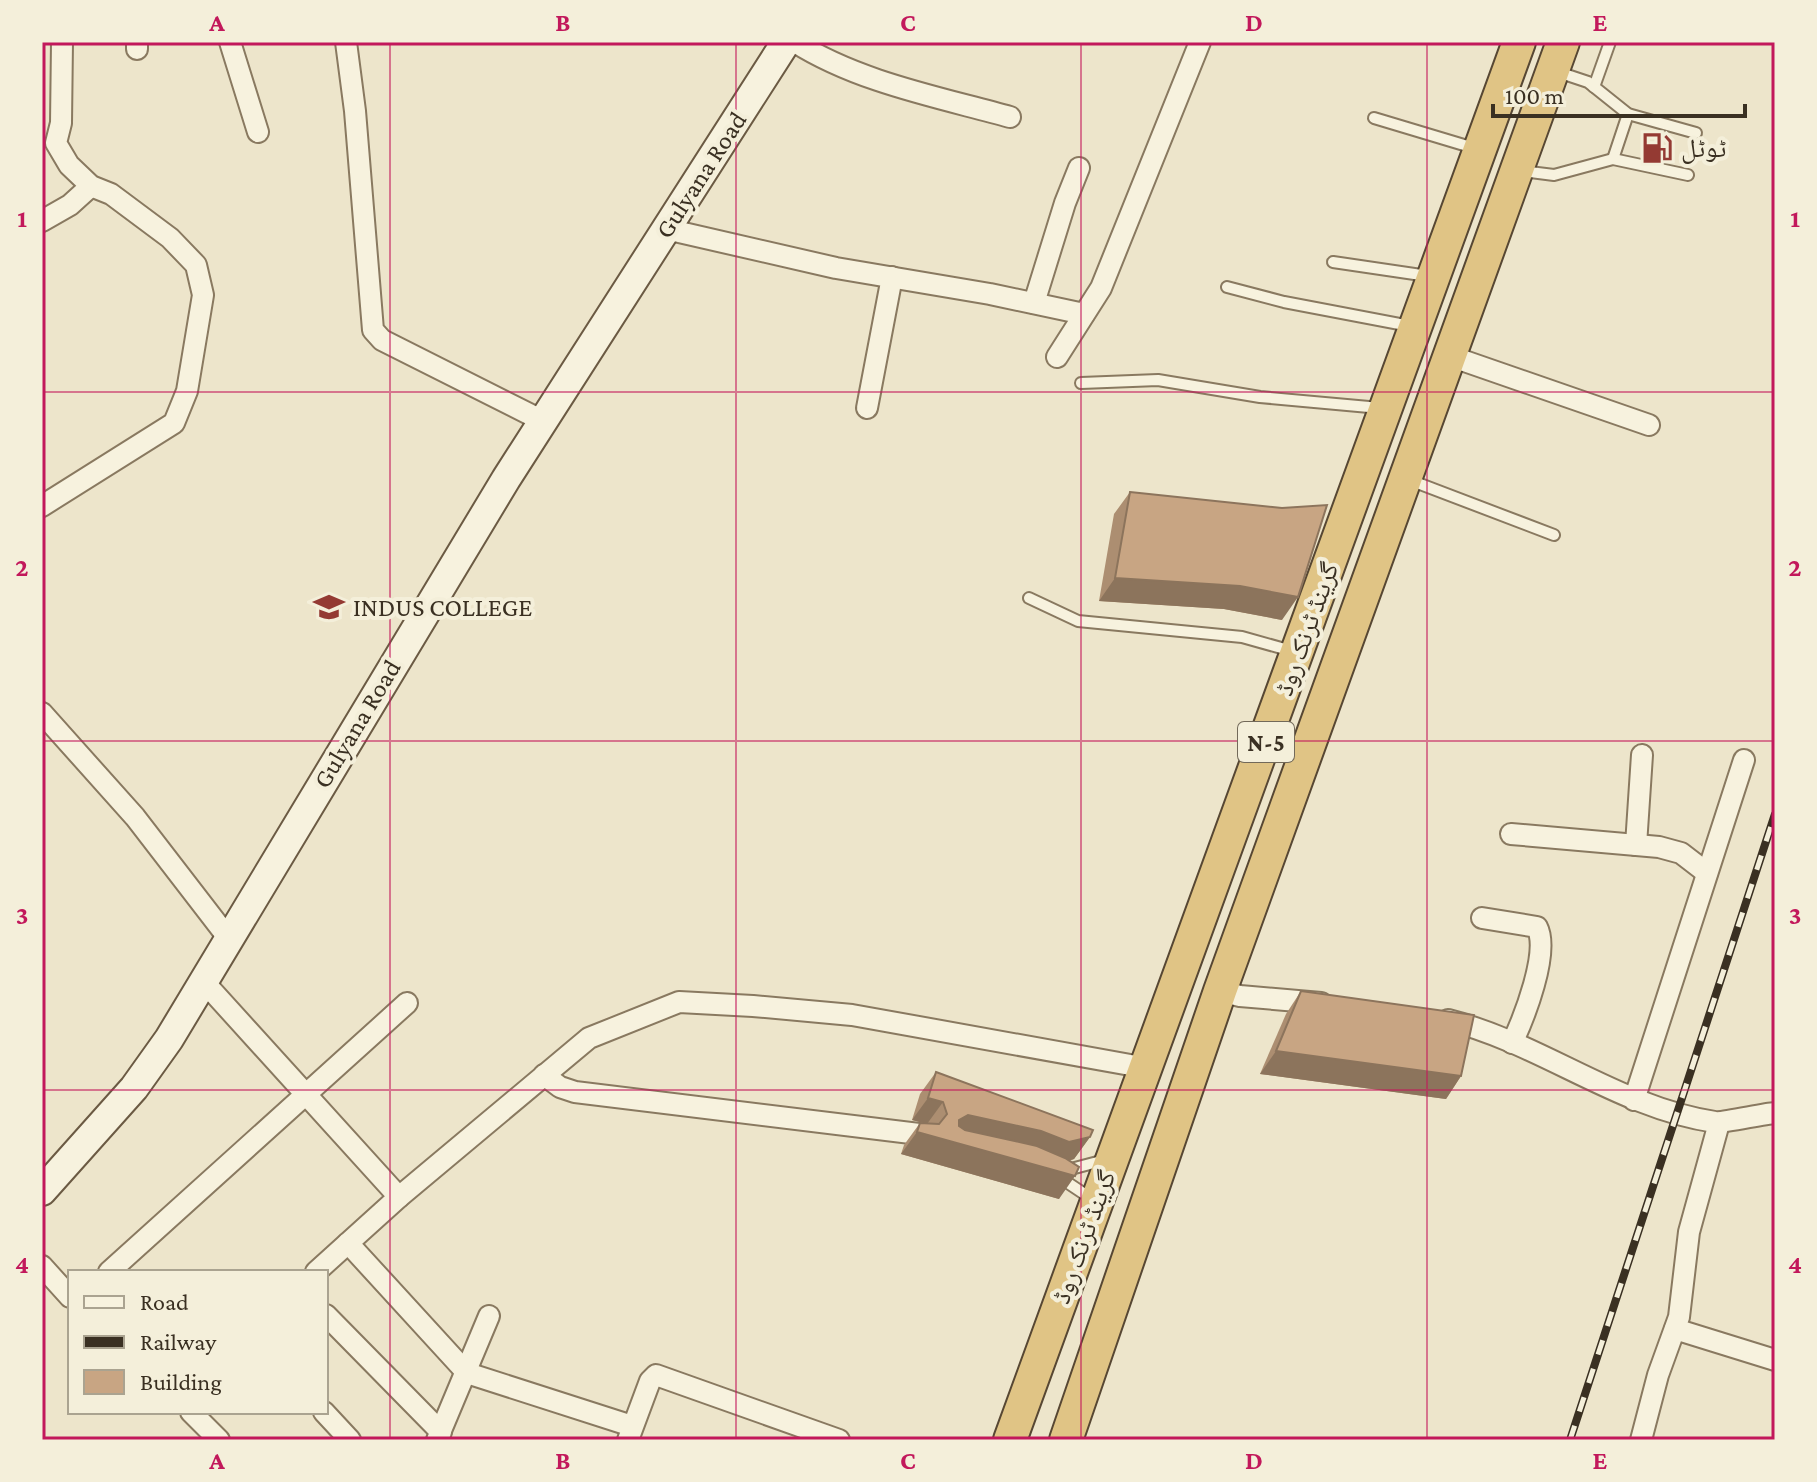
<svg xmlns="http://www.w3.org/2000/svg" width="1817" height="1482" font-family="'Crimson Pro','Noto Naskh Arabic',serif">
<rect width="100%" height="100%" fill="#ede5cb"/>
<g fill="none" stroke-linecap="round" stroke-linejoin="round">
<defs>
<g id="service">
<polyline points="1555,71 1588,82 1628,114 1696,133"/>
<polyline points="1594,87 1610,42"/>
<polyline points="1374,118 1474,148"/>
<polyline points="1613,159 1628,114"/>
<polyline points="1522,171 1554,175 1613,159 1688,175"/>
<polyline points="1333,262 1428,276"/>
<polyline points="1227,287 1284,302 1410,326"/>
<polyline points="1081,383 1158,380 1260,397 1380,408"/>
<polyline points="1407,479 1554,535"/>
<polyline points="1029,598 1078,621 1242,637 1292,651"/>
<polyline points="1067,1170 1105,1160"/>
<polyline points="1059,1177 1092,1199"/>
</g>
<g id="minor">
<polyline points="137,42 137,49"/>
<polyline points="230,42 258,132"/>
<polyline points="346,42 355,111 373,330 382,340 543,421"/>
<path d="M795,42C858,82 938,97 1010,117"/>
<polyline points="42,221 70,205 91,186"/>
<polyline points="666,229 836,268 990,294 1084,314"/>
<polyline points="1034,303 1065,203 1079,168"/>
<polyline points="1450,356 1649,425"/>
<polyline points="1057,357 1101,288 1200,42"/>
<polyline points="867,408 892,277"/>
<polyline points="42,506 174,423 187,391 203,295 196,265 170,238 111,194 91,186 69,165 56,143 61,123 62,42"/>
<polyline points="42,713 135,817 229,939"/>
<polyline points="1511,834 1659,847 1681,853 1707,873"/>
<polyline points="1636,845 1642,755"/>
<path d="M1482,918L1537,927C1550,952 1524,1018 1512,1043"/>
<polyline points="204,982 399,1197"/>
<polyline points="1220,991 1240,996 1321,1003"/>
<path d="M1448,1020C1541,1043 1619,1108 1715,1122C1723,1123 1762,1114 1775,1113"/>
<polyline points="544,1075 560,1087 575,1092 919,1134"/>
<polyline points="1634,1100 1744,760"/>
<polyline points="348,1243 467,1373 632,1426"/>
<polyline points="42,1266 70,1297"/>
<polyline points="109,1272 407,1003"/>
<polyline points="316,1272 399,1197 589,1038 679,1002 753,1006 852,1015 1147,1068"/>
<polyline points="326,1315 441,1432"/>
<polyline points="1675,1329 1775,1360"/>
<polyline points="191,1412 219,1440"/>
<polyline points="324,1412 350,1440"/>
<polyline points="437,1440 489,1316"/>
<polyline points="628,1440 650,1381 656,1375 839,1440"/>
<polyline points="1641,1440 1658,1375 1679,1317 1689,1232 1719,1123"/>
</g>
<polyline id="secondary" points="42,1191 134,1088 169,1039 506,479 786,42"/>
<g id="trunk">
<polyline points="1010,1440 1519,42"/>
<polyline points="1066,1440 1220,991 1563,42"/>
</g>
</defs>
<use href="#service" stroke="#897960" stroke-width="14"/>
<use href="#minor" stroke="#897960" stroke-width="24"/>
<use href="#secondary" stroke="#6b5a43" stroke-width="32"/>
<use href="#trunk" stroke="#574733" stroke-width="36"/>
<use href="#service" stroke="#f7f2de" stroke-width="10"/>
<use href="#minor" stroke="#f7f2de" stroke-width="20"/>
<use href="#secondary" stroke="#f7f2de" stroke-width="28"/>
<use href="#trunk" stroke="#e0c485" stroke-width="32"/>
<defs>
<polyline id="rail" points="1570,1440 1775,814"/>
</defs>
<use href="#rail" stroke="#3a3022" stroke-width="8"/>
<use href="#rail" stroke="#f4efda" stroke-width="5" stroke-dasharray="15" stroke-linecap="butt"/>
</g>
<g fill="#ac8e71">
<polygon points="1130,492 1282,620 1224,609 1099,601 1114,514"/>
<polygon points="1301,991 1461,1076 1446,1099 1260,1074 1286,1014"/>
<polygon points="936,1072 1090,1137 1074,1159 1069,1161 1059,1199 901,1154 904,1145 920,1123 923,1123 912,1120 920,1094"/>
</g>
<g fill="#8c745c">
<polygon points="1115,578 1240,586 1298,597 1282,620 1224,609 1099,601"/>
<polygon points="1276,1051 1461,1076 1446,1099 1260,1074"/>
<polygon points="928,1098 943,1102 927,1124 912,1120"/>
<polygon points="968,1115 1090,1137 1074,1159 1054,1165 1075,1176 1059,1199 901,1154 917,1132"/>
</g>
<g fill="#c8a583" stroke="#8c745c" stroke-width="2">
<polygon points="1130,492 1282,508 1327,505 1298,597 1240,586 1115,578"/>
<polygon points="1301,991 1474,1015 1461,1076 1276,1051"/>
<polygon points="936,1072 1093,1130 1090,1137 1069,1142 1041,1131 968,1115 959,1120 959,1126 965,1130 1037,1146 1065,1158 1079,1167 1075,1176 917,1132 920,1123 939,1124 947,1114 943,1102 928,1098"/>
</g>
<path fill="none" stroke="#c2185b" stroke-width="2" stroke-opacity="0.55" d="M390,42V1440M736,42V1440M1081,42V1440M1427,42V1440M42,392H1775M42,741H1775M42,1090H1775"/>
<defs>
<symbol id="fuel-bare" viewBox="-9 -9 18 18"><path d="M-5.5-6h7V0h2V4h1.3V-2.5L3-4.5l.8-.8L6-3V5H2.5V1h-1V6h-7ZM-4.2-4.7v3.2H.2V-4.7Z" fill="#943a33" stroke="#f4efda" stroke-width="2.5" paint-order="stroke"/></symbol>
<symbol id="university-bare" viewBox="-9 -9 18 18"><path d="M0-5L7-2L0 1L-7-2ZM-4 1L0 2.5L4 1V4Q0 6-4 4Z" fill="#943a33" stroke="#f4efda" stroke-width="2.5" paint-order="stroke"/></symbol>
</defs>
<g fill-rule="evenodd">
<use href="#fuel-bare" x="1635" y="126" width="44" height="44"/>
<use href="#university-bare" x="307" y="585" width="44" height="44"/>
</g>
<g text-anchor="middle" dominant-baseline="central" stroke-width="8" stroke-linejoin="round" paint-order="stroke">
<rect fill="#f4efda" stroke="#726959" stroke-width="2" x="1238" y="722" width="56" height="40" rx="6"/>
<g font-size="24" font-weight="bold" fill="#3a3022">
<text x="1266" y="742">N-5</text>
</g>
<g font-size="26" fill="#3a3022" stroke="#f4efda" text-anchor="start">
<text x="1681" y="148">ٹوٹل</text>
<text x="353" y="607">INDUS COLLEGE</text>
</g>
<g font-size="26" fill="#3a3022" stroke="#f4efda">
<text transform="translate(701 175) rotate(-57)">Gulyana Road</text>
<text transform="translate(1307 629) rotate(-70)">گرینڈ ٹرنک روڈ</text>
<text transform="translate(357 724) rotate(-59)">Gulyana Road</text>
<text transform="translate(1084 1237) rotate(-70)">گرینڈ ٹرنک روڈ</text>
</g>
</g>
<rect width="1817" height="1482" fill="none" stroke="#f4efda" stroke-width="88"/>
<rect x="68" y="1270" width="260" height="144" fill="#f4efda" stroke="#aaa390" stroke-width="2"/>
<rect x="84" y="1296" width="40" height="12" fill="#f7f2de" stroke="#aaa390" stroke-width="2"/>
<text x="140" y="1310" font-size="24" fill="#3a3022">Road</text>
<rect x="84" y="1336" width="40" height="12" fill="#3a3022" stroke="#aaa390" stroke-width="2"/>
<text x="140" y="1350" font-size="24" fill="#3a3022">Railway</text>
<rect x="84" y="1370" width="40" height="24" fill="#c8a583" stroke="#aaa390" stroke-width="2"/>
<text x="140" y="1390" font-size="24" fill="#3a3022">Building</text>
<path d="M1493 104v12h252v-12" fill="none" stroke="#3a3022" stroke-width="4"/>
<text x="1505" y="104" font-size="24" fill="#3a3022" stroke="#f4efda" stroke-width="6" paint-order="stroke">100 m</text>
<rect x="44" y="44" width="1729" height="1394" fill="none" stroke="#c2185b" stroke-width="3"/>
<g font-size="26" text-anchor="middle" font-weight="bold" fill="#c2185b">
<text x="217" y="31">A</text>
<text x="563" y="31">B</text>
<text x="908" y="31">C</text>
<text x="1254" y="31">D</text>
<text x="1600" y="31">E</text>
<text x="22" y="227">1</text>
<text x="1795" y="227">1</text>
<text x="22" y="576">2</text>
<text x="1795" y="576">2</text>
<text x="22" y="924">3</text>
<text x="1795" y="924">3</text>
<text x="22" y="1273">4</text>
<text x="1795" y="1273">4</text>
<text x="217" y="1469">A</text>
<text x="563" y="1469">B</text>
<text x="908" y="1469">C</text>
<text x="1254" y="1469">D</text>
<text x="1600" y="1469">E</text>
</g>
</svg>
